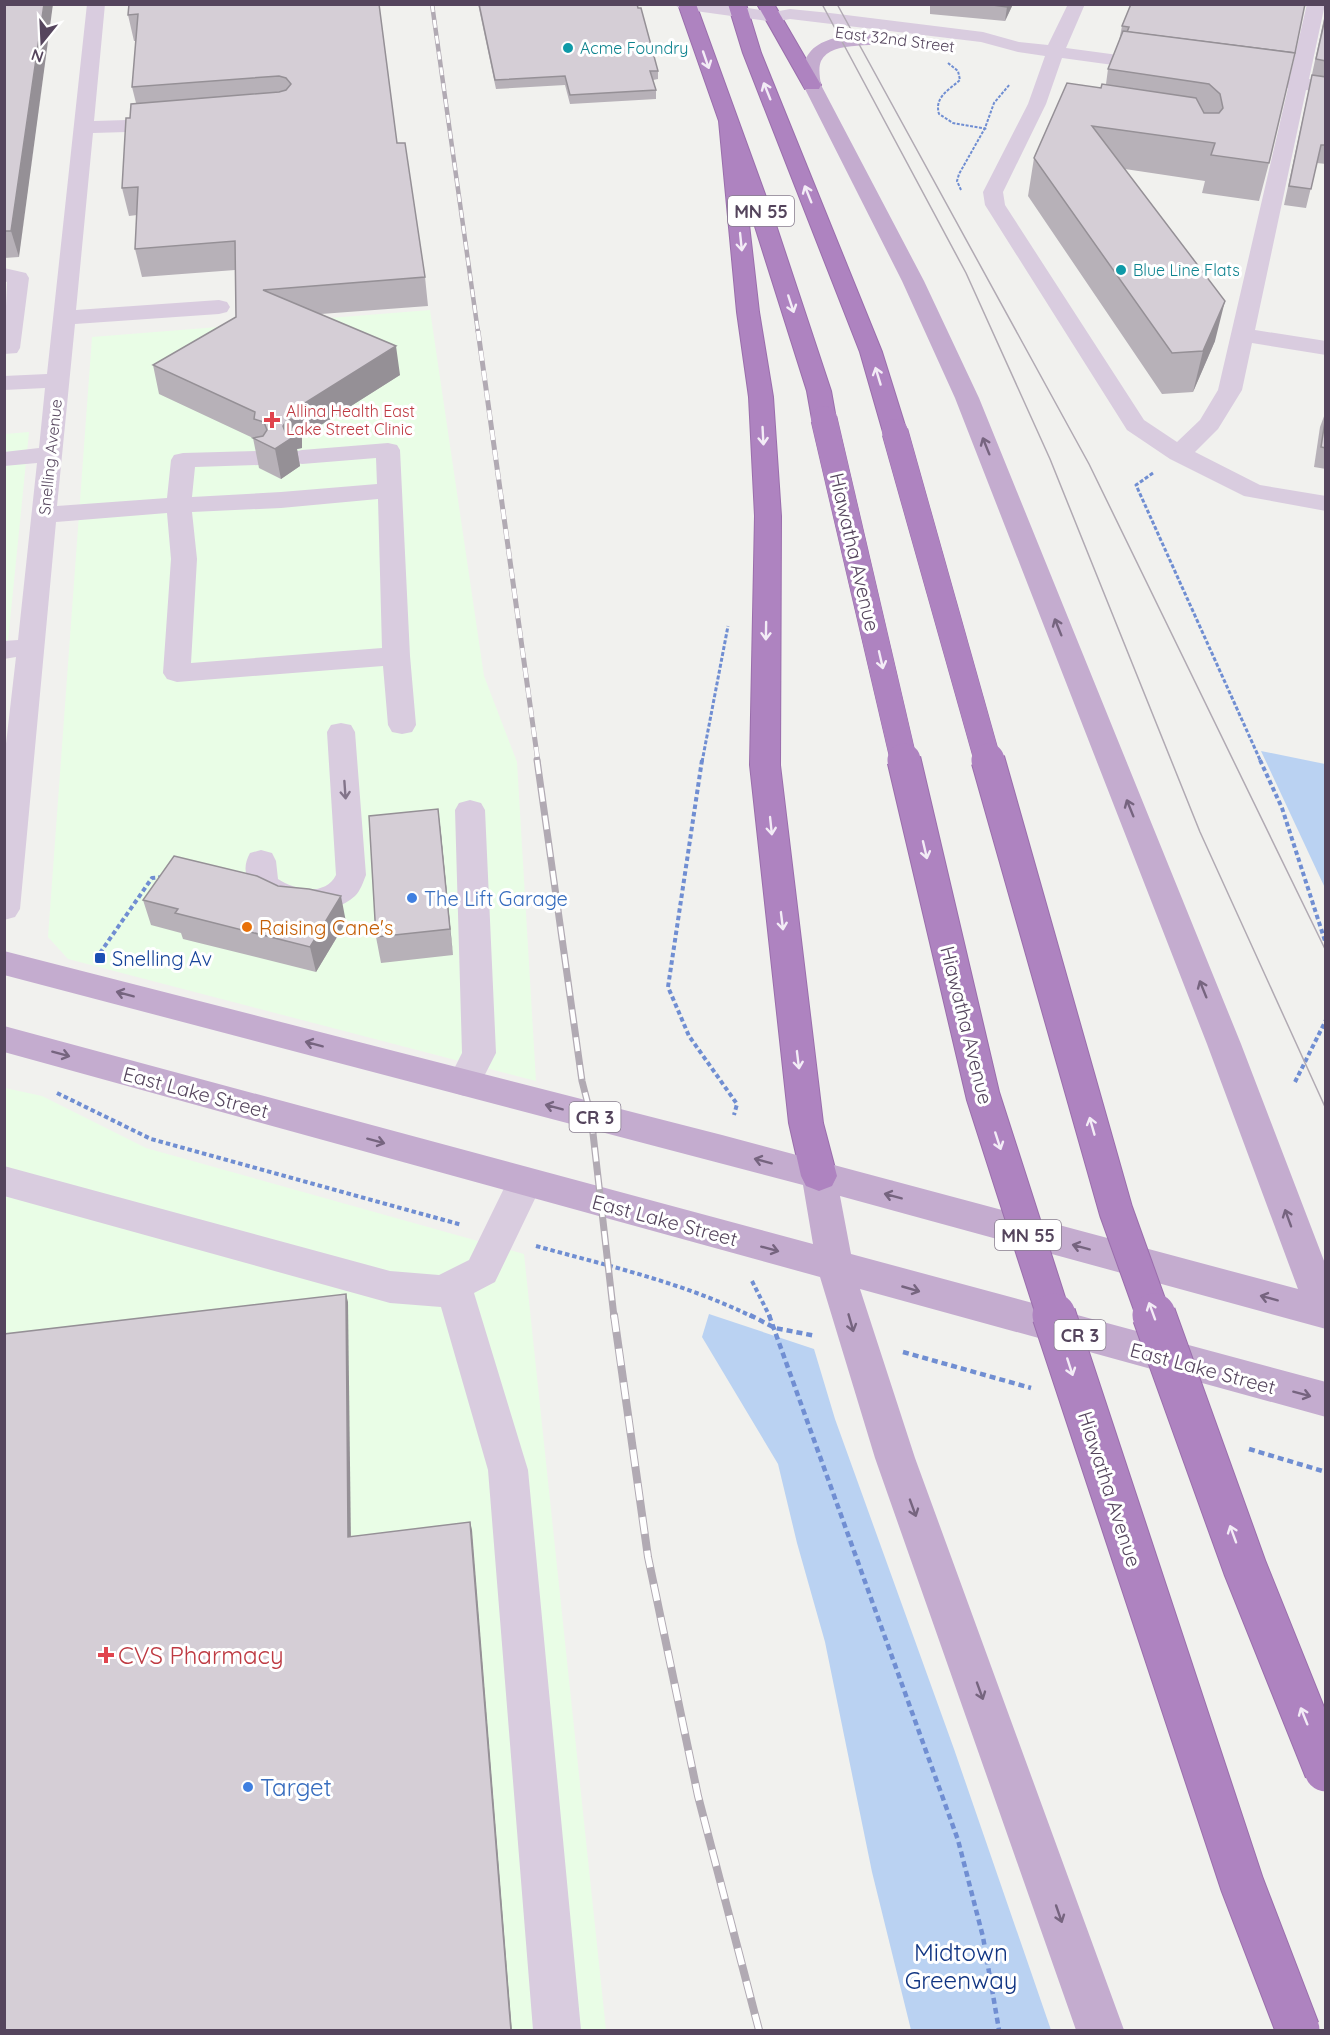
<svg xmlns="http://www.w3.org/2000/svg" width="1330" height="2035" font-family="Quicksand,sans-serif">
<rect width="100%" height="100%" fill="#f1f1ee"/>
<g fill="#e9fde6">
<polygon points="430,310 484,676 517,762 536,1081 68,959 48,937 92,337"/>
<polygon points="29,432 8,641 5,642 5,434"/>
<polygon points="5,1088 42,1096 146,1148 524,1254 606,2030 5,2030"/>
</g>
<g fill="#bad2f2">
<polygon points="1261,751 1325,764 1325,888"/>
<polygon points="709,1314 814,1349 835,1419 954,1749 1051,2030 911,2030 872,1872 825,1642 797,1543 778,1464 702,1337"/>
</g>
<g fill="none" stroke-linecap="round" stroke-linejoin="round">
<defs>
<g id="highway">
<polygon points="678,4 696,4 774,219 831,391 836,419 832,424 824,426 816,424 812,419 807,391 746,198 759,312 773,397 781,516 780,765 823,1123 837,1176 832,1186 819,1191 806,1186 801,1176 789,1123 750,765 755,516 749,397 737,312 719,121"/>
<polygon points="728,4 746,4 761,53 882,352 907,432 903,437 895,439 887,437 883,432 860,352 743,53"/>
<polygon points="757,4 774,4 821,85 819,89 805,89"/>
</g>
</defs>
<use href="#highway" stroke="#9a6eac" stroke-width="2"/>
<g stroke="#708ed2" stroke-width="2" stroke-dasharray="3 1.5" stroke-linecap="butt">
<path d="M948,63L958,71L960,80C949,90 934,97 939,114L953,123L987,129"/>
<polyline points="961,190 957,181 959,174 985,128 994,103 1010,84"/>
</g>
<g stroke="#708ed2" stroke-width="3" stroke-dasharray="4 2" stroke-linecap="butt">
<polyline points="1153,473 1136,485 1261,762"/>
<polyline points="702,762 728,626"/>
</g>
<g stroke="#708ed2" stroke-width="4" stroke-dasharray="4.5 3" stroke-linecap="butt">
<polyline points="702,760 668,987 689,1036 737,1104 734,1115"/>
<polyline points="1260,760 1282,808 1326,944"/>
<polyline points="100,953 152,878 164,877"/>
<polyline points="1295,1082 1326,1020"/>
<polyline points="57,1093 151,1139 462,1225"/>
<path d="M536,1246C609,1266 684,1283 753,1317"/>
<polyline points="752,1281 770,1317"/>
</g>
<g stroke="#708ed2" stroke-width="4.5" stroke-dasharray="6 4" stroke-linecap="butt">
<polyline points="750,1315 775,1328 816,1336"/>
<polyline points="769,1315 958,1840 983,1937 999,2030"/>
<polyline points="903,1352 1031,1388"/>
<polyline points="1249,1449 1326,1472"/>
</g>
<g fill="#d9ccdf" fill-rule="evenodd">
<path d="M87,4H105L94,121L127,120L171,114L178,116L181,120L178,124L171,126L127,132L93,133L76,310L219,300L227,302L230,307L227,312L219,314L75,324L57,506L167,498L171,460L174,455L183,453L259,451L268,453L271,458L268,463L259,465L195,467L192,497L281,492L377,484L376,458L302,464L293,462L290,457L293,452L302,450L388,443L397,445L400,450L410,656L416,725L412,732L402,734L392,732L388,725L383,666L177,682L167,679L163,673L171,559L167,513L56,522L20,909L15,917L4,920V761L16,657L4,659V641L18,640L37,463L4,466V452L39,448L45,388L4,390V376L47,374ZM378,499L382,648L191,663L197,559L192,512L281,508Z"/>
<polygon points="673,4 722,4 774,12 790,9 830,13 983,32 1019,42 1048,45 1068,4 1085,4 1066,48 1163,61 1166,65 1163,69 1157,71 1062,58 1046,104 1003,192 1005,205 1144,420 1177,442 1200,420 1218,390 1288,88 1244,83 1237,81 1235,77 1237,73 1244,71 1290,77 1307,4 1325,4 1309,79 1326,81 1326,93 1306,90 1255,330 1326,341 1326,355 1252,343 1242,390 1218,429 1195,452 1260,485 1326,496 1326,511 1244,496 1170,459 1127,430 985,205 983,192 1028,104 1045,56 1018,52 981,42 790,19 774,22 681,9"/>
<polygon points="4,268 26,273 29,278 20,348 17,353 4,354 7,282 4,281"/>
<path d="M341,723L351,725L355,732L366,875C363,882 361,890 355,896C328,921 268,917 250,884C244,873 244,864 250,853L261,850L272,853L276,861L278,879C294,890 325,897 336,875L327,732L331,725Z"/>
<polygon points="470,800 481,803 485,810 496,1053 476,1092 464,1096 452,1092 447,1083 462,1053 455,810 459,803"/>
<polygon points="4,1166 390,1271 439,1275 469,1260 512,1172 525,1167 538,1172 543,1182 495,1282 474,1293 528,1470 581,2030 533,2030 488,1470 441,1307 390,1303 4,1196"/>
</g>
<path fill="#c4accf" fill-rule="evenodd" d="M893,34L899,35L902,39L899,43C880,48 832,39 821,61C818,68 820,78 821,85L924,281L979,398L1241,1044L1326,1266V1329L840,1196L851,1254L1326,1382V1417L860,1289L915,1458L1124,2030H1076L875,1458L820,1277L4,1052V1026L813,1244L803,1185L4,975V951L722,1135L1298,1289L1207,1044L955,398L902,281L803,85C796,30 854,35 893,34Z"/>
<use href="#highway" fill="#ae83c0" fill-rule="evenodd"/>
<g stroke="#b1aab3" stroke-width="1.5">
<polyline points="822,4 966,273 1050,459 1200,832 1326,1109"/>
<polyline points="837,4 1089,464 1326,951"/>
</g>
<defs>
<polyline id="rail-far3" points="432,4 478,332"/>
<polyline id="rail-far2" points="478,331 538,762"/>
<polyline id="rail-far1" points="537,760 582,1081 591,1116 614,1317"/>
<polyline id="rail" points="614,1315 648,1557 698,1796 759,2030"/>
</defs>
<use href="#rail-far3" stroke="#b1aab3" stroke-width="4.5"/>
<use href="#rail-far2" stroke="#b1aab3" stroke-width="5"/>
<use href="#rail-far1" stroke="#b1aab3" stroke-width="7"/>
<use href="#rail" stroke="#b1aab3" stroke-width="8"/>
<use href="#rail-far3" stroke="#fff" stroke-width="3" stroke-dasharray="8" stroke-linecap="butt"/>
<use href="#rail-far2" stroke="#fff" stroke-width="4" stroke-dasharray="10" stroke-linecap="butt"/>
<use href="#rail-far1" stroke="#fff" stroke-width="4.5" stroke-dasharray="14" stroke-linecap="butt"/>
<use href="#rail" stroke="#fff" stroke-width="6" stroke-dasharray="17" stroke-linecap="butt"/>
<defs>
<g id="highway-bridge-far2">
<polyline points="824,419 904,762"/>
<polyline points="895,432 988,762"/>
</g>
<g id="highway-bridge-far1">
<polyline points="904,760 983,1096 1054,1317"/>
<polyline points="988,760 1116,1211 1154,1317"/>
</g>
<g id="highway-bridge">
<polyline points="1054,1315 1242,1884 1298,2030"/>
<polyline points="1154,1315 1245,1568 1326,1770"/>
</g>
</defs>
<use href="#highway-bridge-far2" stroke="#9a6eac" stroke-width="27" stroke-linecap="butt"/>
<use href="#highway-bridge-far1" stroke="#9a6eac" stroke-width="35" stroke-linecap="butt"/>
<use href="#highway-bridge" stroke="#9a6eac" stroke-width="45" stroke-linecap="butt"/>
<use href="#highway-bridge-far2" stroke="#ae83c0" stroke-width="26"/>
<use href="#highway-bridge-far1" stroke="#ae83c0" stroke-width="33"/>
<use href="#highway-bridge" stroke="#ae83c0" stroke-width="43"/>
</g>
<g fill="#b7b1b8">
<polygon points="4,4 19,257 4,258"/>
<polygon points="379,4 397,143 425,277 428,306 321,314 400,375 302,437 302,448 297,449 300,466 281,479 259,468 253,438 159,394 153,365 236,317 235,270 142,277 135,249 137,215 129,216 122,188 130,118 136,103 132,87 136,41 134,41 128,15"/>
<polygon points="478,4 637,4 658,71 658,79 653,80 656,90 656,99 570,104 565,85 496,89"/>
<polygon points="930,4 1013,4 1005,21 930,14"/>
<polygon points="1305,4 1269,163 1259,201 1202,193 1205,181 1125,169 1215,341 1193,392 1162,394 1028,196 1034,158 1101,88 1106,84 1108,69 1119,41 1122,26"/>
<polygon points="1326,9 1326,164 1317,163 1306,208 1284,205"/>
<polygon points="1326,411 1326,469 1314,467 1320,427"/>
<polygon points="438,809 441,834 453,955 381,963 376,937"/>
<polygon points="143,900 346,922 316,972 183,939 181,933 151,925"/>
</g>
<g fill="#959096">
<polygon points="44,4 53,4 19,257 11,231"/>
<polygon points="1008,4 1013,4 1005,21 1007,7"/>
<polygon points="1225,301 1215,341 1193,392 1203,351"/>
<polygon points="396,346 400,375 302,437 302,448 297,449 300,466 281,479 275,449 283,426 297,408"/>
<polygon points="438,809 441,834 453,955 450,929"/>
<polygon points="341,896 346,922 316,972 310,947"/>
<polygon points="346,1294 348,1302 351,1544 348,1537"/>
<polygon points="470,1522 472,1530 512,2031 511,2031"/>
</g>
<g fill="#d5ced6" stroke="#959096" stroke-width="1.5">
<polygon points="4,4 44,4 11,231 4,231"/>
<polygon points="129,4 379,4 397,143 405,143 425,277 263,290 396,346 297,408 297,418 287,420 283,426 286,434 295,436 275,449 253,438 263,436 267,430 264,422 254,419 255,412 153,365 236,317 235,241 135,249 138,187 122,188 126,118 130,118 131,104 279,92 286,90 291,84 286,78 279,76 132,87 138,14 128,15"/>
<polygon points="479,4 637,4 638,8 641,8 658,71 650,71 656,90 570,95 565,76 495,80"/>
<polygon points="985,4 1008,4 1007,7"/>
<polygon points="1131,4 1305,4 1295,53 1127,32 1129,27 1122,26"/>
<polygon points="1326,14 1326,61 1316,59"/>
<polygon points="1123,31 1295,53 1269,163 1211,155 1215,143 1092,126 1225,301 1203,351 1172,353 1034,158 1067,83 1101,88 1102,84 1196,98 1204,113 1219,113 1223,108 1220,94 1209,84 1108,69"/>
<polygon points="1312,75 1326,77 1326,145 1321,145 1311,189 1289,186"/>
<polygon points="1326,415 1326,448 1321,447"/>
<polygon points="438,809 450,929 376,937 369,816"/>
<polygon points="174,856 257,876 278,886 309,889 341,896 310,947 175,913 178,909 143,900"/>
<polygon points="346,1294 348,1537 470,1522 511,2031 4,2031 4,1334"/>
</g>
<defs><path id="oneway-shaft" d="M-6 0H5M1.5-3L5.5 0L1.5 3" fill="none" stroke-width="1.6" stroke-linecap="round" stroke-linejoin="round" transform="scale(1.5)"/></defs>
<g stroke="#f3ecf6">
<use href="#oneway-shaft" transform="translate(706 60) rotate(71)"/>
<use href="#oneway-shaft" transform="translate(767 91) rotate(-112)"/>
<use href="#oneway-shaft" transform="translate(808 194) rotate(-112)"/>
<use href="#oneway-shaft" transform="translate(741 242) rotate(84)"/>
<use href="#oneway-shaft" transform="translate(791 304) rotate(72)"/>
<use href="#oneway-shaft" transform="translate(878 376) rotate(-107)"/>
<use href="#oneway-shaft" transform="translate(763 436) rotate(87)"/>
<use href="#oneway-shaft" transform="translate(766 631) rotate(91)"/>
<use href="#oneway-shaft" transform="translate(881 660) rotate(77)"/>
<use href="#oneway-shaft" transform="translate(771 826) rotate(84)"/>
<use href="#oneway-shaft" transform="translate(925 850) rotate(77)"/>
<use href="#oneway-shaft" transform="translate(782 921) rotate(83)"/>
<use href="#oneway-shaft" transform="translate(798 1060) rotate(83)"/>
<use href="#oneway-shaft" transform="translate(1092 1126) rotate(-106)"/>
<use href="#oneway-shaft" transform="translate(998 1141) rotate(72)"/>
<use href="#oneway-shaft" transform="translate(1152 1311) rotate(-110)"/>
<use href="#oneway-shaft" transform="translate(1070 1367) rotate(72)"/>
<use href="#oneway-shaft" transform="translate(1233 1534) rotate(-110)"/>
<use href="#oneway-shaft" transform="translate(1304 1716) rotate(-112)"/>
</g>
<g stroke="#76647f">
<use href="#oneway-shaft" transform="translate(986 446) rotate(-112)"/>
<use href="#oneway-shaft" transform="translate(1058 627) rotate(-112)"/>
<use href="#oneway-shaft" transform="translate(1130 808) rotate(-112)"/>
<use href="#oneway-shaft" transform="translate(1203 989) rotate(-112)"/>
<use href="#oneway-shaft" transform="translate(125 994) rotate(-165)"/>
<use href="#oneway-shaft" transform="translate(314 1044) rotate(-165)"/>
<use href="#oneway-shaft" transform="translate(61 1054) rotate(15)"/>
<use href="#oneway-shaft" transform="translate(554 1107) rotate(-165)"/>
<use href="#oneway-shaft" transform="translate(376 1141) rotate(15)"/>
<use href="#oneway-shaft" transform="translate(763 1161) rotate(-165)"/>
<use href="#oneway-shaft" transform="translate(893 1196) rotate(-165)"/>
<use href="#oneway-shaft" transform="translate(1288 1218) rotate(-110)"/>
<use href="#oneway-shaft" transform="translate(1081 1247) rotate(-165)"/>
<use href="#oneway-shaft" transform="translate(770 1249) rotate(15)"/>
<use href="#oneway-shaft" transform="translate(911 1289) rotate(16)"/>
<use href="#oneway-shaft" transform="translate(1269 1298) rotate(-165)"/>
<use href="#oneway-shaft" transform="translate(851 1323) rotate(74)"/>
<use href="#oneway-shaft" transform="translate(1302 1394) rotate(15)"/>
<use href="#oneway-shaft" transform="translate(913 1508) rotate(70)"/>
<use href="#oneway-shaft" transform="translate(980 1691) rotate(70)"/>
<use href="#oneway-shaft" transform="translate(1059 1914) rotate(71)"/>
</g>
<use stroke="#83748a" href="#oneway-shaft" transform="translate(345 790) rotate(86)"/>
<g fill="#0f9aa8" stroke="#fff" stroke-width="2">
<circle cx="568" cy="48" r="6"/>
<circle cx="1121" cy="270" r="6"/>
</g>
<g fill="#e0444e" stroke="#fff" stroke-width="2">
<path d="M269 411h6v6h6v6h-6v6h-6v-6h-6v-6h6z"/>
<path d="M103 1646h6v6h6v6h-6v6h-6v-6h-6v-6h6z"/>
</g>
<g fill="#3f7fe0" stroke="#fff" stroke-width="2">
<circle cx="412" cy="898" r="6"/>
<circle cx="248" cy="1787" r="6"/>
</g>
<circle fill="#e8710a" stroke="#fff" stroke-width="2" cx="247" cy="927" r="6"/>
<rect fill="#1a4fb4" stroke="#fff" stroke-width="2" x="94" y="952" width="12" height="12" rx="3"/>
<g text-anchor="middle" dominant-baseline="central" stroke-width="6" stroke-linejoin="round" paint-order="stroke">
<g font-size="16" fill="#55455d" stroke="#fff">
<text transform="translate(895 39) rotate(7)">East 32nd Street</text>
<text transform="translate(50 457) rotate(-84)">Snelling Avenue</text>
</g>
<g font-size="16" fill="#0d838f" stroke="#fff" text-anchor="start">
<text x="580" y="48">Acme Foundry</text>
<text x="1133" y="270">Blue Line Flats</text>
</g>
<g font-size="16" fill="#be3a42" stroke="#fff" text-anchor="start">
<text x="286" y="411">Allina Health East<tspan x="286" dy="18">Lake Street Clinic</tspan></text>
</g>
<g fill="#fff" stroke="#887d8e" stroke-width="1.5">
<rect x="728" y="196" width="66" height="30" rx="4.5"/>
<rect x="569.5" y="1102" width="51" height="30" rx="4.5"/>
<rect x="995" y="1220" width="66" height="30" rx="4.5"/>
<rect x="1054.5" y="1320" width="51" height="30" rx="4.5"/>
</g>
<g font-size="18" font-weight="bold" fill="#55455d">
<text x="761" y="211">MN 55</text>
<text x="595" y="1117">CR 3</text>
<text x="1028" y="1235">MN 55</text>
<text x="1080" y="1335">CR 3</text>
</g>
<g font-size="20" fill="#55455d" stroke="#fff">
<text transform="translate(855 552) rotate(77)">Hiawatha Avenue</text>
<text transform="translate(967 1025) rotate(76)">Hiawatha Avenue</text>
<text transform="translate(196 1092) rotate(15)">East Lake Street</text>
<text transform="translate(665 1220) rotate(15)">East Lake Street</text>
<text transform="translate(1203 1368) rotate(15)">East Lake Street</text>
<text transform="translate(1110 1489) rotate(72)">Hiawatha Avenue</text>
</g>
<g font-size="20" fill="#366cbe" stroke="#fff" text-anchor="start">
<text x="424" y="898">The Lift Garage</text>
</g>
<g font-size="20" fill="#c56008" stroke="#fff" text-anchor="start">
<text x="259" y="927">Raising Cane's</text>
</g>
<g font-size="20" fill="#164399" stroke="#fff" text-anchor="start">
<text x="112" y="958">Snelling Av</text>
</g>
<g font-size="24" fill="#be3a42" stroke="#fff" text-anchor="start">
<text x="118" y="1655">CVS Pharmacy</text>
</g>
<g font-size="24" fill="#366cbe" stroke="#fff" text-anchor="start">
<text x="260" y="1787">Target</text>
</g>
<g font-size="24" fill="#113583" stroke="#fff">
<text x="961" y="1952">Midtown<tspan x="961" dy="28">Greenway</tspan></text>
</g>
</g>
<rect width="1330" height="2035" fill="none" stroke="#55455d" stroke-width="12"/>
<g transform="translate(42 42) rotate(198)" stroke="#ffffff" stroke-width="4.5" paint-order="stroke">
<path d="M0-4.5L10 22L0 15L-10 22Z" fill="#55455d"/>
<text y="-9" font-size="16" font-weight="bold" text-anchor="middle" fill="#55455d">N</text>
</g>
</svg>
